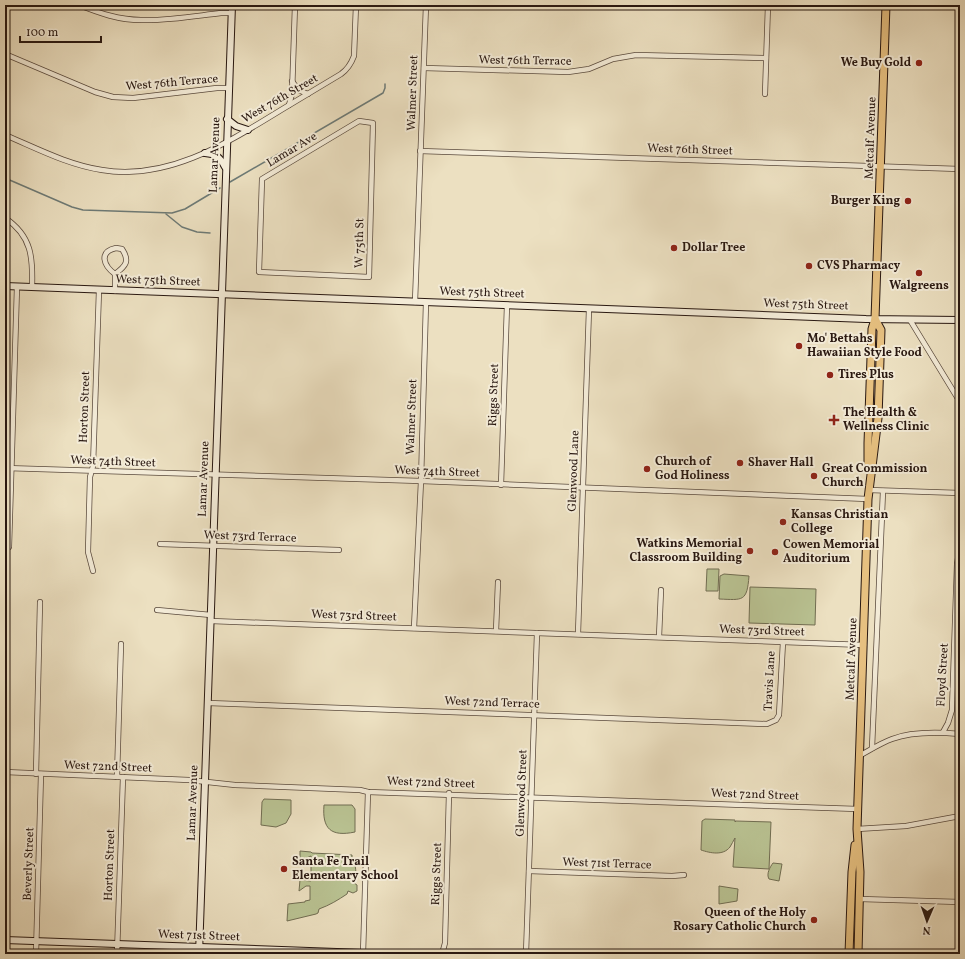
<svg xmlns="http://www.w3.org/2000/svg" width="965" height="959" font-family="Vollkorn,serif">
<rect width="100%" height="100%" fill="#ece0c1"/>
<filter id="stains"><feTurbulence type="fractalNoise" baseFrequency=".005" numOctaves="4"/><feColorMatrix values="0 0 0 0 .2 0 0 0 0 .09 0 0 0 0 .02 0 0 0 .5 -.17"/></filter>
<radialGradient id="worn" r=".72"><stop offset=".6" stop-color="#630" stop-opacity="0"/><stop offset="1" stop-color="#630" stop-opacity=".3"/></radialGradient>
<g fill="#b9c292" stroke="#716d52">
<polygon points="707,569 719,569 718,591 706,591"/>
<path d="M724,574L749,576C747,602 743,600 719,599L720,576Z"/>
<polygon points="750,587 816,589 815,625 749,623"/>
<polygon points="264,799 291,800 291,814 286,823 276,827 261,825 262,802"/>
<path d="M324,805H352L355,809V832C331,837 322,829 324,805Z"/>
<path d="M705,819L735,820V822L736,821L771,822L769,869L733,867L735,838C733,841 732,844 730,847C723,856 710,853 701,850L702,821Z"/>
<path d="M300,851L311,852L312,853L352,855V860L354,861C356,867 357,878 354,883L357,885V891L353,893L348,891L347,894C338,900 330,905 319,909L318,913L316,914L287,921L288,904L305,902V901L310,900V886H306L299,891L300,880L311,881V856L300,861Z"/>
<path d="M773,863L782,864L779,881L769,879C766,874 770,867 773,863Z"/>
<polygon points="719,886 738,889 737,901 719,904"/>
</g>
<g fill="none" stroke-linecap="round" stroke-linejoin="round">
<g stroke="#6d7a76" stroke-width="1.5">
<polyline points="5,178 72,207 83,210 172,213 185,209 220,188"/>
<polyline points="230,182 383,93 385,88 385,84"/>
<polyline points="166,214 182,227 197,232 210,233"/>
</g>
<defs>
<g id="street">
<path d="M79,5C99,13 119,20 141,20C168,21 195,16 221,13H231"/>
<polyline points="5,54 95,92 113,97 133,98 217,88 229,88"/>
<polyline points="424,68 568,72 589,69 613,59 636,55 766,58"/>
<polyline points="292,81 298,90 308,94"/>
<polyline points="765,94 768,5"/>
<polyline points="289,105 292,94 295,5"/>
<polygon points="359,121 373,123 369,277 259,272 262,179"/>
<path d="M5,135C36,148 68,165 102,170C168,181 227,143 281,110C301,98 321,86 341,74C348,69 351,64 354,56L356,5"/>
<polyline points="420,151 960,169"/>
<path d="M5,218C32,236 33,258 32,287"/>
<path d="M116,248L122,249C130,261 126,266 115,274C104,266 98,252 116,248Z"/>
<polyline points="115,291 115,274"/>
<polyline points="415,302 426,5"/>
<polyline points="910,320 960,402"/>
<polyline points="959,320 960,264"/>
<polyline points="5,468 421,481 868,499"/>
<polyline points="501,485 507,305"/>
<polyline points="869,490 960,493"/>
<polyline points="160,544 339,550"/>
<polyline points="9,547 17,287"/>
<polyline points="93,571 88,552 90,477 93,466 99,290"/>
<polyline points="157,610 211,615"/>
<polyline points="211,621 864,645"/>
<polyline points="414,628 421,481 426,302"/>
<polyline points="496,631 498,582"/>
<polyline points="578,634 589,309"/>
<polyline points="659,637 661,590"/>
<polyline points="208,703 767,724 776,720 779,715 783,642"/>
<polyline points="943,732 948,723 952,710 957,564 960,546"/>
<polyline points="872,748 883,491"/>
<path d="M859,756C870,750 881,743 892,739C913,731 938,732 960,734"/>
<polyline points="5,772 189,780 235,785 360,790 368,792 858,809"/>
<polyline points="36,774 40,602"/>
<polyline points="117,777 121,644"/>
<polyline points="857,829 906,826 960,816"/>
<polyline points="529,871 672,876 684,875"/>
<polyline points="860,899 960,902"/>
<polyline points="36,954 41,774"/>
<polyline points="117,954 123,777"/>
<polyline points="363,954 368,792"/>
<polyline points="442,954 445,943 449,793"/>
<polyline points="526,954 537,633"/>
</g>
<g id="secondary">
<polyline points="227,119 236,126 248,130"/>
<path d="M205,153C216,154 220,157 225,167"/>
<polyline points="5,286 866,319 960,320"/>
<polyline points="5,940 392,954"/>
<polyline points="199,954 232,5"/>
</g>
<g id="primary">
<polyline points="868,468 868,443 872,329 875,319 886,5"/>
<polyline points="849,954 852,872 855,845"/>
<polyline points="858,954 860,872 857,829 868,499 878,418 881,330 875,319"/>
</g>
</defs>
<use href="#street" stroke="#5a4a3d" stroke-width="6"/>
<use href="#secondary" stroke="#291811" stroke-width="8"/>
<use href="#primary" stroke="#291811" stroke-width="9"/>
<use href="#street" stroke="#f3ebd7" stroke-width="4.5"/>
<use href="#secondary" stroke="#f3ebd7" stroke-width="6"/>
<use href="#primary" stroke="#e6c080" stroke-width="7"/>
</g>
<g fill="#8f2418" stroke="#f3ebd7" stroke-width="1.5">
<circle cx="919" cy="63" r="4"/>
<circle cx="908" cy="201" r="4"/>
<circle cx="674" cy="248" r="4"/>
<circle cx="809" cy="266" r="4"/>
<circle cx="919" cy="273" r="4"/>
<circle cx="799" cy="346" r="4"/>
<circle cx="830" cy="375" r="4"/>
<path d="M832 414h4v4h4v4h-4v4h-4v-4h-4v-4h4z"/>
<circle cx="740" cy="463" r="4"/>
<circle cx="647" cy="469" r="4"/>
<circle cx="814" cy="476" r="4"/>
<circle cx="783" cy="522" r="4"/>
<circle cx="750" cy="551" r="4"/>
<circle cx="775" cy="552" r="4"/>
<circle cx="284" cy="869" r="4"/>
<circle cx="814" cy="920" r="4"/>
</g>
<g text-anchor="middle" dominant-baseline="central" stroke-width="4" stroke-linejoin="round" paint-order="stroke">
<g font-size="12" fill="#291811" stroke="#f3ebd7">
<text transform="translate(525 61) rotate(1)">West 76th Terrace</text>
<text transform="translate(172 83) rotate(-5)">West 76th Terrace</text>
<text transform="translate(413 93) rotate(-88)">Walmer Street</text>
<text transform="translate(280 99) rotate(-30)">West 76th Street</text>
<text transform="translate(871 138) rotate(-88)">Metcalf Avenue</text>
<text transform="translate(292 150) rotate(-31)">Lamar Ave</text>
<text transform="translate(690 150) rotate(2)">West 76th Street</text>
<text transform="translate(215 155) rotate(-88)">Lamar Avenue</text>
<text transform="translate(360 243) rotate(-89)">W 75th St</text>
<text transform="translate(158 281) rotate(2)">West 75th Street</text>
<text transform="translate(482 293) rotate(2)">West 75th Street</text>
<text transform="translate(806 305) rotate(2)">West 75th Street</text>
<text transform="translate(494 395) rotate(-88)">Riggs Street</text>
<text transform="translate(85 407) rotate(-88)">Horton Street</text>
<text transform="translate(412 417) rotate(-88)">Walmer Street</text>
<text transform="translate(113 462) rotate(2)">West 74th Street</text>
<text transform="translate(574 471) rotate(-88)">Glenwood Lane</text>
<text transform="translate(437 472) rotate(2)">West 74th Street</text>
<text transform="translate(204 479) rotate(-88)">Lamar Avenue</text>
<text transform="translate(250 537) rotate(2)">West 73rd Terrace</text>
<text transform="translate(354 616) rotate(2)">West 73rd Street</text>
<text transform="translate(762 631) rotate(2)">West 73rd Street</text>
<text transform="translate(852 659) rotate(-88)">Metcalf Avenue</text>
<text transform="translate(943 675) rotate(-87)">Floyd Street</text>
<text transform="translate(770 681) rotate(-87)">Travis Lane</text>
<text transform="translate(492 703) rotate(2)">West 72nd Terrace</text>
<text transform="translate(108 767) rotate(2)">West 72nd Street</text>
<text transform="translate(431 783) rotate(2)">West 72nd Street</text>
<text transform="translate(522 793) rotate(-88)">Glenwood Street</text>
<text transform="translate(755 795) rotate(2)">West 72nd Street</text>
<text transform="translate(193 803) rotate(-88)">Lamar Avenue</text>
<text transform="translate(29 864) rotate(-88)">Beverly Street</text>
<text transform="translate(607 864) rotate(2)">West 71st Terrace</text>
<text transform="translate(110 865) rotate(-88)">Horton Street</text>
<text transform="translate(437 874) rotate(-88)">Riggs Street</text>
<text transform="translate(199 936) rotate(2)">West 71st Street</text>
</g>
<g font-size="12" font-weight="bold" fill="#291811" stroke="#f3ebd7" text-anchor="start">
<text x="911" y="63" text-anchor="end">We Buy Gold</text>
<text x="900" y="201" text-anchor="end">Burger King</text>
<text x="682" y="248">Dollar Tree</text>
<text x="817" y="266">CVS Pharmacy</text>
<text x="919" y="286" text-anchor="middle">Walgreens</text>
<text x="807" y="339">Mo' Bettahs<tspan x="807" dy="14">Hawaiian Style Food</tspan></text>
<text x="838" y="375">Tires Plus</text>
<text x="843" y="413">The Health &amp;<tspan x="843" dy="14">Wellness Clinic</tspan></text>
<text x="655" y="462">Church of<tspan x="655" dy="14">God Holiness</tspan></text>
<text x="748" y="463">Shaver Hall</text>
<text x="822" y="469">Great Commission<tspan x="822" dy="14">Church</tspan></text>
<text x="791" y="515">Kansas Christian<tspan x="791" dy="14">College</tspan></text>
<text x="742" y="544" text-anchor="end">Watkins Memorial<tspan x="742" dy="14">Classroom Building</tspan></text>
<text x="783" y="545">Cowen Memorial<tspan x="783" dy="14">Auditorium</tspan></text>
<text x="292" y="862">Santa Fe Trail<tspan x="292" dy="14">Elementary School</tspan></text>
<text x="806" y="913" text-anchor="end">Queen of the Holy<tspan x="806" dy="14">Rosary Catholic Church</tspan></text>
</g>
</g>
<rect width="965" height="959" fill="none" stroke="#ece0c1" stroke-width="20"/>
<rect x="6" y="6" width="953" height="947" fill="none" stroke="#291811" stroke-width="2"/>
<rect x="10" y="10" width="945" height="939" fill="none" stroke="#291811"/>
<g transform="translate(927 921) rotate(182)" stroke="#f3ebd7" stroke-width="3" paint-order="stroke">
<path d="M0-3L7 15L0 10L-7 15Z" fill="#291811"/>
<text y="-6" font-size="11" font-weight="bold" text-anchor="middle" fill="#291811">N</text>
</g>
<path d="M20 36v6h81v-6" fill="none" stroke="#291811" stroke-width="2"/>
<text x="26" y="36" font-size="12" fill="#291811" stroke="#f3ebd7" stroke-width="3" paint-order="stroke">100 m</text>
<rect width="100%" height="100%" filter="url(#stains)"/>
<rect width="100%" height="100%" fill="url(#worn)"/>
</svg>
